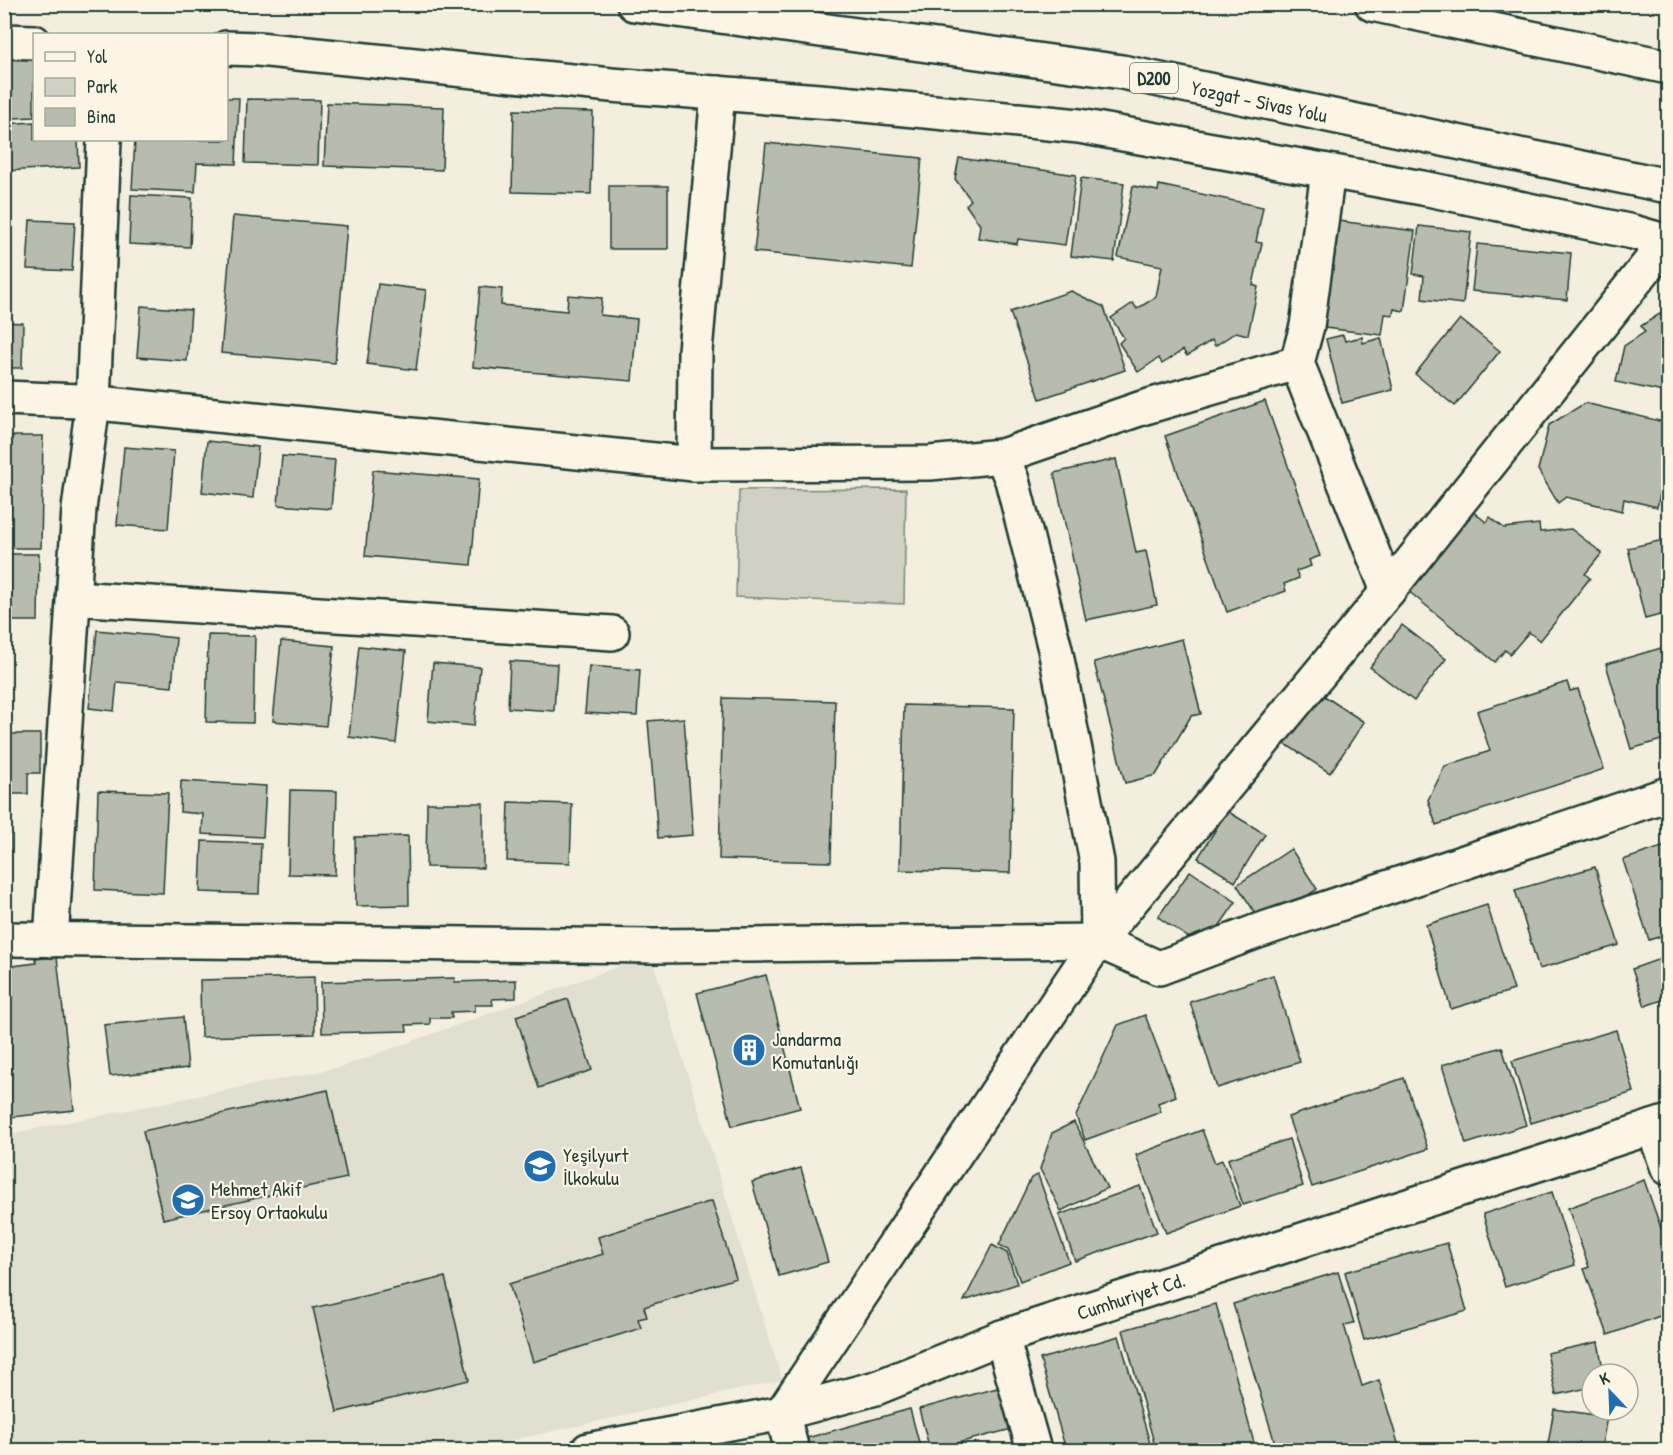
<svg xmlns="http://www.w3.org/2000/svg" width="1673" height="1455" font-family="'Patrick Hand',sans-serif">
<rect width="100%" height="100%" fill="#f3eede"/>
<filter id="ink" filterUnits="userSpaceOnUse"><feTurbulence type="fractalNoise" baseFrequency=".0167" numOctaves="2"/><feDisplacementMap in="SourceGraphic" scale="12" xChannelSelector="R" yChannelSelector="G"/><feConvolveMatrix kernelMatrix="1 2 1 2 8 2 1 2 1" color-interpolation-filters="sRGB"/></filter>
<g filter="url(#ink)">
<polygon fill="#e1dfd0" points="651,955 782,1380 469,1450 5,1450 5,1135 341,1067"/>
<polygon fill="#d0d1c2" stroke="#78877b" stroke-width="1.5" points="906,489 904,604 736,597 739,490"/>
<g fill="#b8bcae" stroke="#1f3d34" stroke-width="1.5">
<polygon points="34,52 34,117 13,118 9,54"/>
<polygon points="226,98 239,98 236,164 197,163 195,192 132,189 135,140 226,140"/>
<polygon points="247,99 320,100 318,165 245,163"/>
<polygon points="327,103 444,107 442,170 324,166"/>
<polygon points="514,110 593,112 591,194 512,192"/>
<polygon points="34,122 34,140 78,140 79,167 4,171 4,124"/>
<polygon points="766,143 922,158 911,268 754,252"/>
<polygon points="959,158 1076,175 1065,245 1018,239 1017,244 978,238 980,225 966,205 971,200 955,179"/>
<polygon points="1081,178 1124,183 1114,261 1071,256"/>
<polygon points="1159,185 1263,207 1256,242 1262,243 1253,285 1258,287 1248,335 1236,332 1215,346 1212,340 1187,356 1183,350 1162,364 1159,358 1138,372 1119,343 1124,338 1111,318 1133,303 1137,309 1156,297 1162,266 1118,257 1133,186 1158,191"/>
<rect x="609" y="186" width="59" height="63"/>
<polygon points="131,195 192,198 190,247 129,244"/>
<polygon points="233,216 347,226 335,363 221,353"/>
<polygon points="30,220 75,222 72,271 27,269"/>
<polygon points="1331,220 1415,231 1404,311 1394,309 1393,315 1385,314 1382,335 1317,327"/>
<polygon points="1419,226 1471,232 1463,304 1422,299 1424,276 1413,274"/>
<polygon points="1477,244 1571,253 1567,300 1472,291"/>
<polygon points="378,284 426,290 416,370 367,364"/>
<polygon points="480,287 502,289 501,305 567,311 568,295 602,298 600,315 637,319 632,381 473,367"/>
<polygon points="1071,291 1104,307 1125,370 1040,399 1010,312"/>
<polygon points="1668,299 1668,393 1616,382 1624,346 1645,332 1641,326 1666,310"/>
<polygon points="141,306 191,310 187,361 137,357"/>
<polygon points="1460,319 1500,351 1455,406 1415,374"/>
<polygon points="4,322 23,323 22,368 4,368"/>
<polygon points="1343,335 1345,341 1362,337 1363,343 1381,338 1393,390 1342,403 1326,339"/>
<polygon points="1265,401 1320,556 1309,560 1311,566 1296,571 1299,578 1284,584 1286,591 1227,612 1165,436"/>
<polygon points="1585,403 1668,423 1668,496 1660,494 1657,507 1624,499 1622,511 1566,497 1558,503 1538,470 1549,425"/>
<polygon points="4,436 43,436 41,548 4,548"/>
<polygon points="207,441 258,447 253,498 202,492"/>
<polygon points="124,447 174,451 168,529 117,525"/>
<polygon points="282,456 335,460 331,509 278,505"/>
<polygon points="1116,459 1136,553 1146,551 1157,605 1086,620 1054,473"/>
<polygon points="373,470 479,479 471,565 365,556"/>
<polygon points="1472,511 1486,522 1490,517 1504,528 1539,524 1540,532 1571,529 1602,553 1585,574 1590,578 1540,641 1529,632 1510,654 1505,650 1495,662 1407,590"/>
<polygon points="1668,539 1668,613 1645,619 1628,548"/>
<polygon points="4,554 39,554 38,621 4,621"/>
<polygon points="1402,625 1446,659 1414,701 1370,667"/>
<polygon points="97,630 176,638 172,687 117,682 114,711 89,708"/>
<polygon points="208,635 255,636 253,723 206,722"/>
<polygon points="1182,639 1201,714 1191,716 1156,775 1125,783 1094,662"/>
<polygon points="281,641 334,646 326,726 273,721"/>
<polygon points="359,646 406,651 396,743 349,737"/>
<polygon points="1668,646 1668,738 1631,749 1606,664"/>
<polygon points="510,661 557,664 554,711 508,708"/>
<polygon points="433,663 480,667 474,726 428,721"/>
<polygon points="589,666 640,670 637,716 585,713"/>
<polygon points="1567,682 1570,691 1578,689 1604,769 1436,825 1428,800 1445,766 1490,751 1477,711"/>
<polygon points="1312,688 1364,722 1330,773 1279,740"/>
<polygon points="723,698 835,701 831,862 719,859"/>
<polygon points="904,705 1014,708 1010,873 900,870"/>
<polygon points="684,718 693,835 658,838 648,721"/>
<polygon points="4,734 40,734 40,773 28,773 28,794 4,794"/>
<polygon points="181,781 266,786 263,837 202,834 203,814 180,812"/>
<polygon points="290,790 337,791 335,875 288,874"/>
<polygon points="98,791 168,793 163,893 95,890"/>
<polygon points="509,802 572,804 570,863 507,861"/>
<polygon points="427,803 483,803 483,868 426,867"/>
<polygon points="1227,811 1265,834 1235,882 1198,858"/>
<rect x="4" y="823" width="6" height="78"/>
<polygon points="408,836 409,905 356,906 355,837"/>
<polygon points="202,841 261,843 259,894 200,892"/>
<polygon points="1668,845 1668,934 1649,940 1623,860"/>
<polygon points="1291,849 1317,889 1263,925 1237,885"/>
<polygon points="1595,867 1619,945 1539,969 1515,890"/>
<polygon points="1190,871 1236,902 1204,948 1158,917"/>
<polygon points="1487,905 1514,990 1451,1009 1426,925"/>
<polygon points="1668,956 1668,998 1645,1006 1632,969"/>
<polygon points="57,957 74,1110 4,1118 4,967 36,963 35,959"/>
<polygon points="766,975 800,1108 732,1126 697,993"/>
<polygon points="1273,975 1300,1062 1217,1088 1190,1002"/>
<polygon points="314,977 315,1034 201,1037 200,980"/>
<polygon points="455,978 454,982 516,980 516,998 492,999 493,1005 475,1005 475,1011 451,1012 452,1018 430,1018 430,1024 406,1025 407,1031 322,1033 321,982"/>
<polygon points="568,999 592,1070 539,1088 516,1016"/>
<polygon points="1145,1015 1176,1096 1158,1103 1161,1112 1085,1140 1076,1116 1118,1025"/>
<polygon points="183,1017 188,1068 110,1076 104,1025"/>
<polygon points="1616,1030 1634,1092 1531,1123 1512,1061"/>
<polygon points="1502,1047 1526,1125 1466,1144 1442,1065"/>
<polygon points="1404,1078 1428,1149 1312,1187 1288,1117"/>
<polygon points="328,1090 347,1178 163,1219 143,1131"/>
<polygon points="1074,1122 1107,1188 1061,1211 1040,1169 1052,1133"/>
<polygon points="1202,1130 1215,1163 1222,1160 1240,1206 1166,1233 1136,1155"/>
<polygon points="1289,1139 1303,1186 1243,1205 1228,1159"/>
<polygon points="801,1168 828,1262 779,1276 752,1182"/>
<polygon points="1038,1175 1069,1262 1020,1281 1008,1249 999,1245 1031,1178"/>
<polygon points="1644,1180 1668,1248 1668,1313 1608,1335 1584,1269 1589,1267 1568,1208"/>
<polygon points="1140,1186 1157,1232 1075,1261 1059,1215"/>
<polygon points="1552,1192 1575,1265 1505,1287 1483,1214"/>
<polygon points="712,1201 736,1278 644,1307 647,1317 638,1319 641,1328 533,1362 509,1284 603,1254 598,1237"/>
<polygon points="1447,1243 1467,1311 1364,1340 1345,1272"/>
<polygon points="992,1245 1007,1253 1017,1284 964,1301"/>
<polygon points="1338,1272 1354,1323 1344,1325 1362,1386 1379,1380 1400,1450 1277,1450 1233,1304"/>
<polygon points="445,1277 469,1380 337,1412 313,1308"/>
<polygon points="1216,1304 1256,1450 1156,1450 1123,1330"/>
<polygon points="1119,1336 1152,1450 1066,1450 1040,1359"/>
<polygon points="1598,1342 1604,1374 1592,1374 1592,1387 1556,1395 1547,1353"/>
<polygon points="1001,1387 1012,1429 930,1450 919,1409"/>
<polygon points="910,1409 921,1450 803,1450 800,1440"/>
<polygon points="1554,1409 1607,1417 1601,1450 1547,1450"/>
</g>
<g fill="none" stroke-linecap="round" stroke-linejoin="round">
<defs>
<g id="street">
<polyline points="4,41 34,42"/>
<polyline points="226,48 258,49 611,85 832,102 1079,126 1428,189 1633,232 1668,242"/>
<polyline points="1328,172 1307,326 1297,363 1388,591"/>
<polyline points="4,398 79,401 694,464 930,463 1002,456 1012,480 1055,649 1097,862 1098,941"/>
<polyline points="1002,456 1142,408 1297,363"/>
<polyline points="694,464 695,351 718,93"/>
<polyline points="74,598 612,633"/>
<polyline points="4,939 654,946 1098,941 1159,968 1255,932 1668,794"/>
<polyline points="51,940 79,509 93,403 104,140"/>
<polyline points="1653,1127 1668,1168"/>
<polyline points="1002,1337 1034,1450"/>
<polyline points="792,1450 782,1413 1098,941 1388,591 1668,240"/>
</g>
<g id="secondary">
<path id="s1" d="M588,1450L782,1413L876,1388L1002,1337L1668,1122"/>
</g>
<g id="highway">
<path id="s2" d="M634,4L1122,72L1668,186"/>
<polyline points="1372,4 1668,67"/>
</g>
</defs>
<use href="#street" stroke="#1f3d34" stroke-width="38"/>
<use href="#secondary" stroke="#1f3d34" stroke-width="38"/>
<use href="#highway" stroke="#1f3d34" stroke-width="38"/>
<use href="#street" stroke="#fcf5e5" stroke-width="33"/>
<use href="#secondary" stroke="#fcf5e5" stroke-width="33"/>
<use href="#highway" stroke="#fcf5e5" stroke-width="33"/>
</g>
</g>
<defs>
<symbol id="building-disc" viewBox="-11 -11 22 22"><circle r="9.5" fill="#1f6fb2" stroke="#fcf5e5"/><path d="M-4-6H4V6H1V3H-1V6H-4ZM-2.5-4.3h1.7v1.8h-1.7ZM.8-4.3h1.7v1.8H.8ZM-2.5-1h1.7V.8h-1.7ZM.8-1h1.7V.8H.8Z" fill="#fff"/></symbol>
<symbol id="school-disc" viewBox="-11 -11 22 22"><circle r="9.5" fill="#1f6fb2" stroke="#fcf5e5"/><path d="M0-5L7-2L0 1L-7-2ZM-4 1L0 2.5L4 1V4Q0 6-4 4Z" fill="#fff"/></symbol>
</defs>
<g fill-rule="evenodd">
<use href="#building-disc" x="730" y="1031" width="38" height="38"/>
<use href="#school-disc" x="521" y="1147" width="38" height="38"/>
<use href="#school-disc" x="169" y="1181" width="38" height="38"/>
</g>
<g text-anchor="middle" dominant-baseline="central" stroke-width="4.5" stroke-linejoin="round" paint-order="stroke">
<rect fill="#fcf5e5" stroke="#617469" stroke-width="1.5" x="1130" y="63" width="48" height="30" rx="4.5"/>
<g font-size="18" font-weight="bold" fill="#1f3d34">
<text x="1154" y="78">D200</text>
</g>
<g font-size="20" fill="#1f3d34" stroke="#fcf5e5">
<text stroke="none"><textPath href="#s2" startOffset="633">Yozgat - Sivas Yolu</textPath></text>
<text stroke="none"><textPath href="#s1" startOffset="566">Cumhuriyet Cd.</textPath></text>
</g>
<g font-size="20" fill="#1f3d34" stroke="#fcf5e5" text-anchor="start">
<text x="772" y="1038">Jandarma<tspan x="772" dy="23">Komutanlığı</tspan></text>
<text x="563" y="1154">Yeşilyurt<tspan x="563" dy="23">İlkokulu</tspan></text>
<text x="211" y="1188">Mehmet Akif<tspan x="211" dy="23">Ersoy Ortaokulu</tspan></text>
</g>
</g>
<rect width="1673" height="1455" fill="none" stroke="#fcf5e5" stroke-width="24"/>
<rect x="12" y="12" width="1649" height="1431" fill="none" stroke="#1f3d34" stroke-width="2" filter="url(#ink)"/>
<rect x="33" y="33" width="195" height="108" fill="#fcf5e5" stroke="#a4ab9e" stroke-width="1.5"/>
<rect x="45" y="52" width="30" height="9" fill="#fcf5e5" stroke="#a4ab9e" stroke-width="1.5"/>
<text x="87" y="63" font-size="18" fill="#1f3d34">Yol</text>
<rect x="45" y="78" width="30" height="18" fill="#d0d1c2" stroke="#a4ab9e" stroke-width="1.5"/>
<text x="87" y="93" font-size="18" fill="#1f3d34">Park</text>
<rect x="45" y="108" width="30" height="18" fill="#b8bcae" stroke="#a4ab9e" stroke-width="1.5"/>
<text x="87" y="123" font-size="18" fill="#1f3d34">Bina</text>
<g transform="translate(1610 1392) rotate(337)"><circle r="28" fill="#fcf5e5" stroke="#a4ab9e" stroke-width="1.5"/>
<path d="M0-4.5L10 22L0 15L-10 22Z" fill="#1f6fb2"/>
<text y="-9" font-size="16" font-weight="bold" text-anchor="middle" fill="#1f3d34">K</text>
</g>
</svg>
